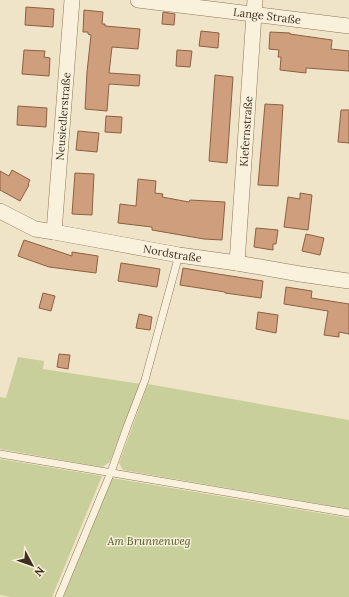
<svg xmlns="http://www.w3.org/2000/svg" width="349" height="597" font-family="Lora,serif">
<rect width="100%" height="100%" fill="#f0e4c8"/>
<g fill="#c9cf9b">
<polygon points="18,357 44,361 43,369 141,384 110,462 102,467 0,449 0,397 6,398"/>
<polygon points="148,384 349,420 349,509 123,470 119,463"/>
<polygon points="0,459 102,476 52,597 11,597 0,595"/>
<polygon points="112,478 349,518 349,597 63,597"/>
</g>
<g fill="#cf9f7d" stroke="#8d5f41">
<polygon points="26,7 54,9 53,27 25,25"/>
<polygon points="84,10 103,12 102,24 105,24 105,26 140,29 138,49 112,47 109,73 140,75 139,86 109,84 107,111 85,109 87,72 91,35 88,34 88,32 83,32"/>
<polygon points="163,12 175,14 174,25 162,24"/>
<polygon points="201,31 219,33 218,48 199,46"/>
<polygon points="270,32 290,33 290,34 332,40 331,49 349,51 349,71 306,68 306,73 280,70 281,57 278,57 279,50 269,49"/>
<polygon points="24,50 45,51 44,57 50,58 49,76 22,74"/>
<polygon points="177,50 192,51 190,67 176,66"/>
<polygon points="215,75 233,77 227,163 209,161"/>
<polygon points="265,104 283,105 278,186 258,185"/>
<polygon points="18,106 47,108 46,127 17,125"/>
<polygon points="341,110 349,110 349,143 338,142"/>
<polygon points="106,116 122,117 121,133 105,132"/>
<polygon points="78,131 99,133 97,152 76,150"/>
<polygon points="12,170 30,180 28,184 29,185 20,201 0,190 0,171 9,176"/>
<polygon points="75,173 94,174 92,215 72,214"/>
<polygon points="138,179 156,181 155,193 163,194 162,197 189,202 190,200 225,202 222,240 204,239 152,230 152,227 118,223 120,204 136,206"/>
<polygon points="300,193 312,195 308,230 284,227 288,197 300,199"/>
<polygon points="256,228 278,230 276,244 273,244 273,250 254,247"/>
<polygon points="306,234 324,238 320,255 302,251"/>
<polygon points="24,240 72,256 72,252 98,256 96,273 49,267 18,256"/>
<polygon points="121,263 160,269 157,287 118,281"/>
<polygon points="183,268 218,274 263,281 261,298 225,293 225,292 180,285"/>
<polygon points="286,287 312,291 311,298 349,304 349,334 339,332 339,337 324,335 328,311 284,304"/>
<polygon points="43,293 55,296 51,311 39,308"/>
<polygon points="258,312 278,315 276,333 256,329"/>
<polygon points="139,314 152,317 150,330 136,328"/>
<polygon points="59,354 70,355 68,369 57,367"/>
</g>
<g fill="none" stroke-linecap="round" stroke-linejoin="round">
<defs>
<g id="service">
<polyline points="0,454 349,513"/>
<polyline points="59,597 111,472 127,427 145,380 179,255"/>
</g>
<g id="minor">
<path id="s1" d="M138,0L349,26"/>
<path id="s2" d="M0,211L35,229L54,232L179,255L237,263L300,274L349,281"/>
<path id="s3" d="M54,232L72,0"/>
<path id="s4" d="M237,263L255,0"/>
</g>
</defs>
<use href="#service" stroke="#8d765c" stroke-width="8"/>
<use href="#minor" stroke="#8d765c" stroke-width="16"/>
<use href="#service" stroke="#faf1dc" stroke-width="7"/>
<use href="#minor" stroke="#faf1dc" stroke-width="15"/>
</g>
<g text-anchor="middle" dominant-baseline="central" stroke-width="3" stroke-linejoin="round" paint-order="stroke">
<g font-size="11" fill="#3d2e20" stroke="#f7eed8">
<text stroke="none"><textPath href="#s1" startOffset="130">Lange Straße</textPath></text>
<text stroke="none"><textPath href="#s3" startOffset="116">Neusiedlerstraße</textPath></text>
<text stroke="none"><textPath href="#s4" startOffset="132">Kiefernstraße</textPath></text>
<text stroke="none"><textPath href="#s2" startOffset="179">Nordstraße</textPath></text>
</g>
<g font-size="11" font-style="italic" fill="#4d5a26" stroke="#f7eed8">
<text x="149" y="541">Am Brunnenweg</text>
</g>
</g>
<g transform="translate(32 565) rotate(131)" stroke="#f7eed8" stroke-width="3" paint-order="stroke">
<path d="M0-3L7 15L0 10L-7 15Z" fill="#3d2e20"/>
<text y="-6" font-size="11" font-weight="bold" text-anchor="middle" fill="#3d2e20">N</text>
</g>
</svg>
